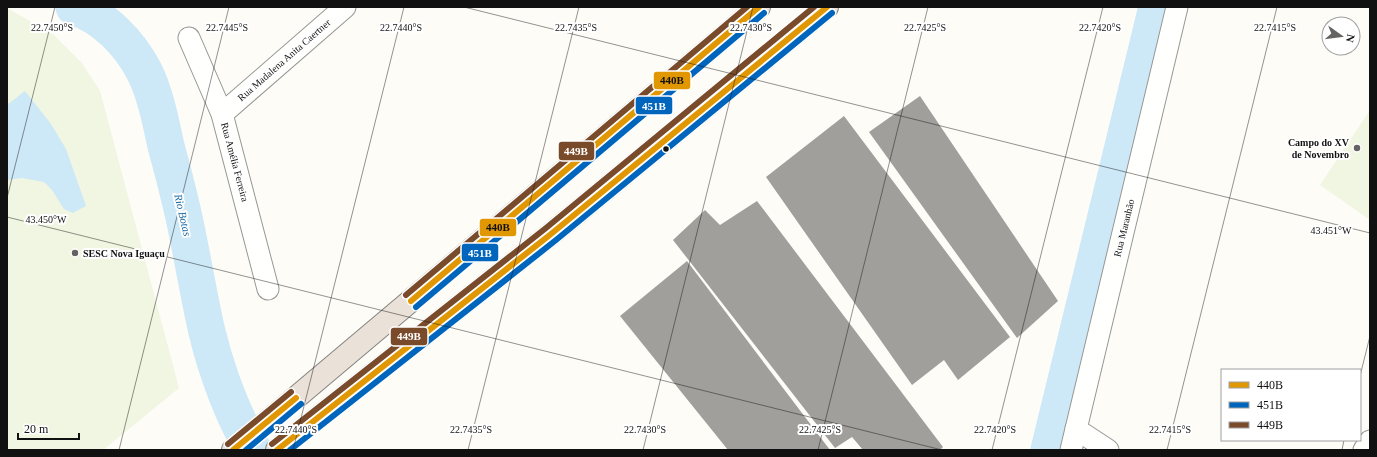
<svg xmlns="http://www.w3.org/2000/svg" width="1377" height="457" font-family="Georgia,serif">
<rect width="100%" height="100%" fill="#fdfcf7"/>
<g fill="#f0f6e1">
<polygon points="7,8 54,35 82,63 100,91 179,388 103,450 7,450"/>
<polygon points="1370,110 1370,220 1320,185"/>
</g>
<polygon fill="#cde8f7" points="25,91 51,124 66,149 86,206 73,213 64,209 52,190 44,182 22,178 7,180 7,105"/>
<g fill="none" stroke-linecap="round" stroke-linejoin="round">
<g stroke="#cde8f7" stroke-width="37">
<path d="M74,7C104,16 130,44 144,71C155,92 161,123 166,146C172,168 178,191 183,213C192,253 198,293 207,332C217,373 232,413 253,450"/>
<polyline points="1049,450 1157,7"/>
</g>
</g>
<g fill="#a19f9c">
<polygon points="920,96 1058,301 1017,338 869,132"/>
<polygon points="844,116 1010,337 958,380 944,360 912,385 766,177"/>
<polygon points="757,201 943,447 940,450 863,450 852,437 835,448 673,240 705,210 720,225"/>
<polygon points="687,261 830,450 728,450 620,316"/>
</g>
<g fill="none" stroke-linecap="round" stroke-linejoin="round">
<defs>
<g id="minor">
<polyline points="189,38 222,114 268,289"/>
<polyline points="222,114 345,7"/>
<polyline points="1076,429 1108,450"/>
<polyline points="1071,450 1177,7"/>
<polyline points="1364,450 1370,441"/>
</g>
<g id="highway">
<polyline points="233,450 286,406 759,7"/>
<polyline points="277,450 551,234 827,7"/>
</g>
</defs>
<use href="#minor" stroke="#979795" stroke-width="23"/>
<use href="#highway" stroke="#858482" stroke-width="24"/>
<use href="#minor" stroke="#fffffe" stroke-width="21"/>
<use href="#highway" stroke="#eae1d8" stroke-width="22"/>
<defs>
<g id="bus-1">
<polyline points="411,301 759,7"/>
<polyline points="233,450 296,398"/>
<polyline points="277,450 551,234 827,7"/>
</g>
<g id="bus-2">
<polyline points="416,307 764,13"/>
<polyline points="246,450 301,404"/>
<polyline points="290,450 556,240 832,13"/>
</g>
<g id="bus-3">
<polyline points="406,295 747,7"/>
<polyline points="228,444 291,392"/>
<polyline points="272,444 546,228 814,7"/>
</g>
</defs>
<use href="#bus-1" stroke="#fff" stroke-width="9"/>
<use href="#bus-2" stroke="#fff" stroke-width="9"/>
<use href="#bus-3" stroke="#fff" stroke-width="9"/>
<use href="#bus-1" stroke="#e09702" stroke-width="6"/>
<use href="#bus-2" stroke="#0065bd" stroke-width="6"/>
<use href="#bus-3" stroke="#7a4b2a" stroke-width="6"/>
</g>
<path fill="none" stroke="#111" stroke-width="1" stroke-opacity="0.45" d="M464,7L1370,233M7,198L55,7M7,217L942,450M1360,376L1370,336M119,450L229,7M293,450L404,7M468,450L579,7M643,450L753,7M818,450L928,7M992,450L1103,7M1167,450L1277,7M1342,450L1344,440"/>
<g fill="#646362" stroke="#fff" stroke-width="1.5">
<circle cx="1357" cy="148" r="4"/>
<circle cx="75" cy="253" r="4"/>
</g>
<circle fill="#111" stroke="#fff" stroke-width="1.5" cx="666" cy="149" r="3.5"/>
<g text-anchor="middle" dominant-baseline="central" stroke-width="4" stroke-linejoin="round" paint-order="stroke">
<g font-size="10" fill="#111" stroke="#fff">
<text transform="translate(284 60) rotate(-41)">Rua Madalena Anita Caertner</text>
<text transform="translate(235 162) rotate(75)">Rua Amélia Ferreira</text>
<text transform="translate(1124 228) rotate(-76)">Rua Maranhão</text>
</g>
<g font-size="10" font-weight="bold" fill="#111" stroke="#fff" text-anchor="end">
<text x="1349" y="142">Campo do XV<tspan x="1349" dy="12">de Novembro</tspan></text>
<text x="83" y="253" text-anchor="start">SESC Nova Iguaçu</text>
</g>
<g font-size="11" font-style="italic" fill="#1768a6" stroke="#fff">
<text transform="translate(183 215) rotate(77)">Rio Botas</text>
</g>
</g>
<g font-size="10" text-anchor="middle" fill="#111" stroke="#fff" stroke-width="4" stroke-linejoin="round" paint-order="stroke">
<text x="52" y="31">22.7450°S</text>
<text x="227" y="31">22.7445°S</text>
<text x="401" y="31">22.7440°S</text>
<text x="576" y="31">22.7435°S</text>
<text x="751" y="31">22.7430°S</text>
<text x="925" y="31">22.7425°S</text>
<text x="1100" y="31">22.7420°S</text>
<text x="1275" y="31">22.7415°S</text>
<text x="46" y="223">43.450°W</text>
<text x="1331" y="234">43.451°W</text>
<text x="296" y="433">22.7440°S</text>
<text x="471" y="433">22.7435°S</text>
<text x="645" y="433">22.7430°S</text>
<text x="820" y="433">22.7425°S</text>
<text x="995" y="433">22.7420°S</text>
<text x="1170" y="433">22.7415°S</text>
</g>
<g stroke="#fff" stroke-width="1.5">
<rect x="653" y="71" width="38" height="19" rx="4" fill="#e09702"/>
<rect x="635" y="96" width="38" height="19" rx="4" fill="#0065bd"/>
<rect x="558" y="141" width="37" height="20" rx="4" fill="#7a4b2a"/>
<rect x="479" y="218" width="38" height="19" rx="4" fill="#e09702"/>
<rect x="461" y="243" width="38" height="19" rx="4" fill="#0065bd"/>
<rect x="390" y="327" width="38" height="19" rx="4" fill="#7a4b2a"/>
</g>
<g font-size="11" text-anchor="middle" font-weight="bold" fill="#fff">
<text x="654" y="110">451B</text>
<text x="576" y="155">449B</text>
<text x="480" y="257">451B</text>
<text x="409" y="340">449B</text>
</g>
<g font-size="11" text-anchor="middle" font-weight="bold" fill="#111">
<text x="672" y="84">440B</text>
<text x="498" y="231">440B</text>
</g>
<rect width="1377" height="457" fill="none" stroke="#111111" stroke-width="16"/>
<rect x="1221" y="369" width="140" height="72" fill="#ffffff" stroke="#a0a0a0"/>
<rect x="1229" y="382" width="20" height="6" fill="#e09702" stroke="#a0a0a0"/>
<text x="1257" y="389" font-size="12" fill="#111111">440B</text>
<rect x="1229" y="402" width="20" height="6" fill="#0065bd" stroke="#a0a0a0"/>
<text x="1257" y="409" font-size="12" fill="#111111">451B</text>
<rect x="1229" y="422" width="20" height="6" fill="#7a4b2a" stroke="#a0a0a0"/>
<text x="1257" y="429" font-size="12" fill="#111111">449B</text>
<g transform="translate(1341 36) rotate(104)"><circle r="19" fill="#ffffff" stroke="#a0a0a0"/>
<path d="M0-3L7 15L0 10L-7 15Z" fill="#646362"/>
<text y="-6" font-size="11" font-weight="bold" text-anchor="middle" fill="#111111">N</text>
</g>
<path d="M18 433v6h61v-6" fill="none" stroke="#111111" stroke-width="2"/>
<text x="24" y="433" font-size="12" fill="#111111" stroke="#ffffff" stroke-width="3" paint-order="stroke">20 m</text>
</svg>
